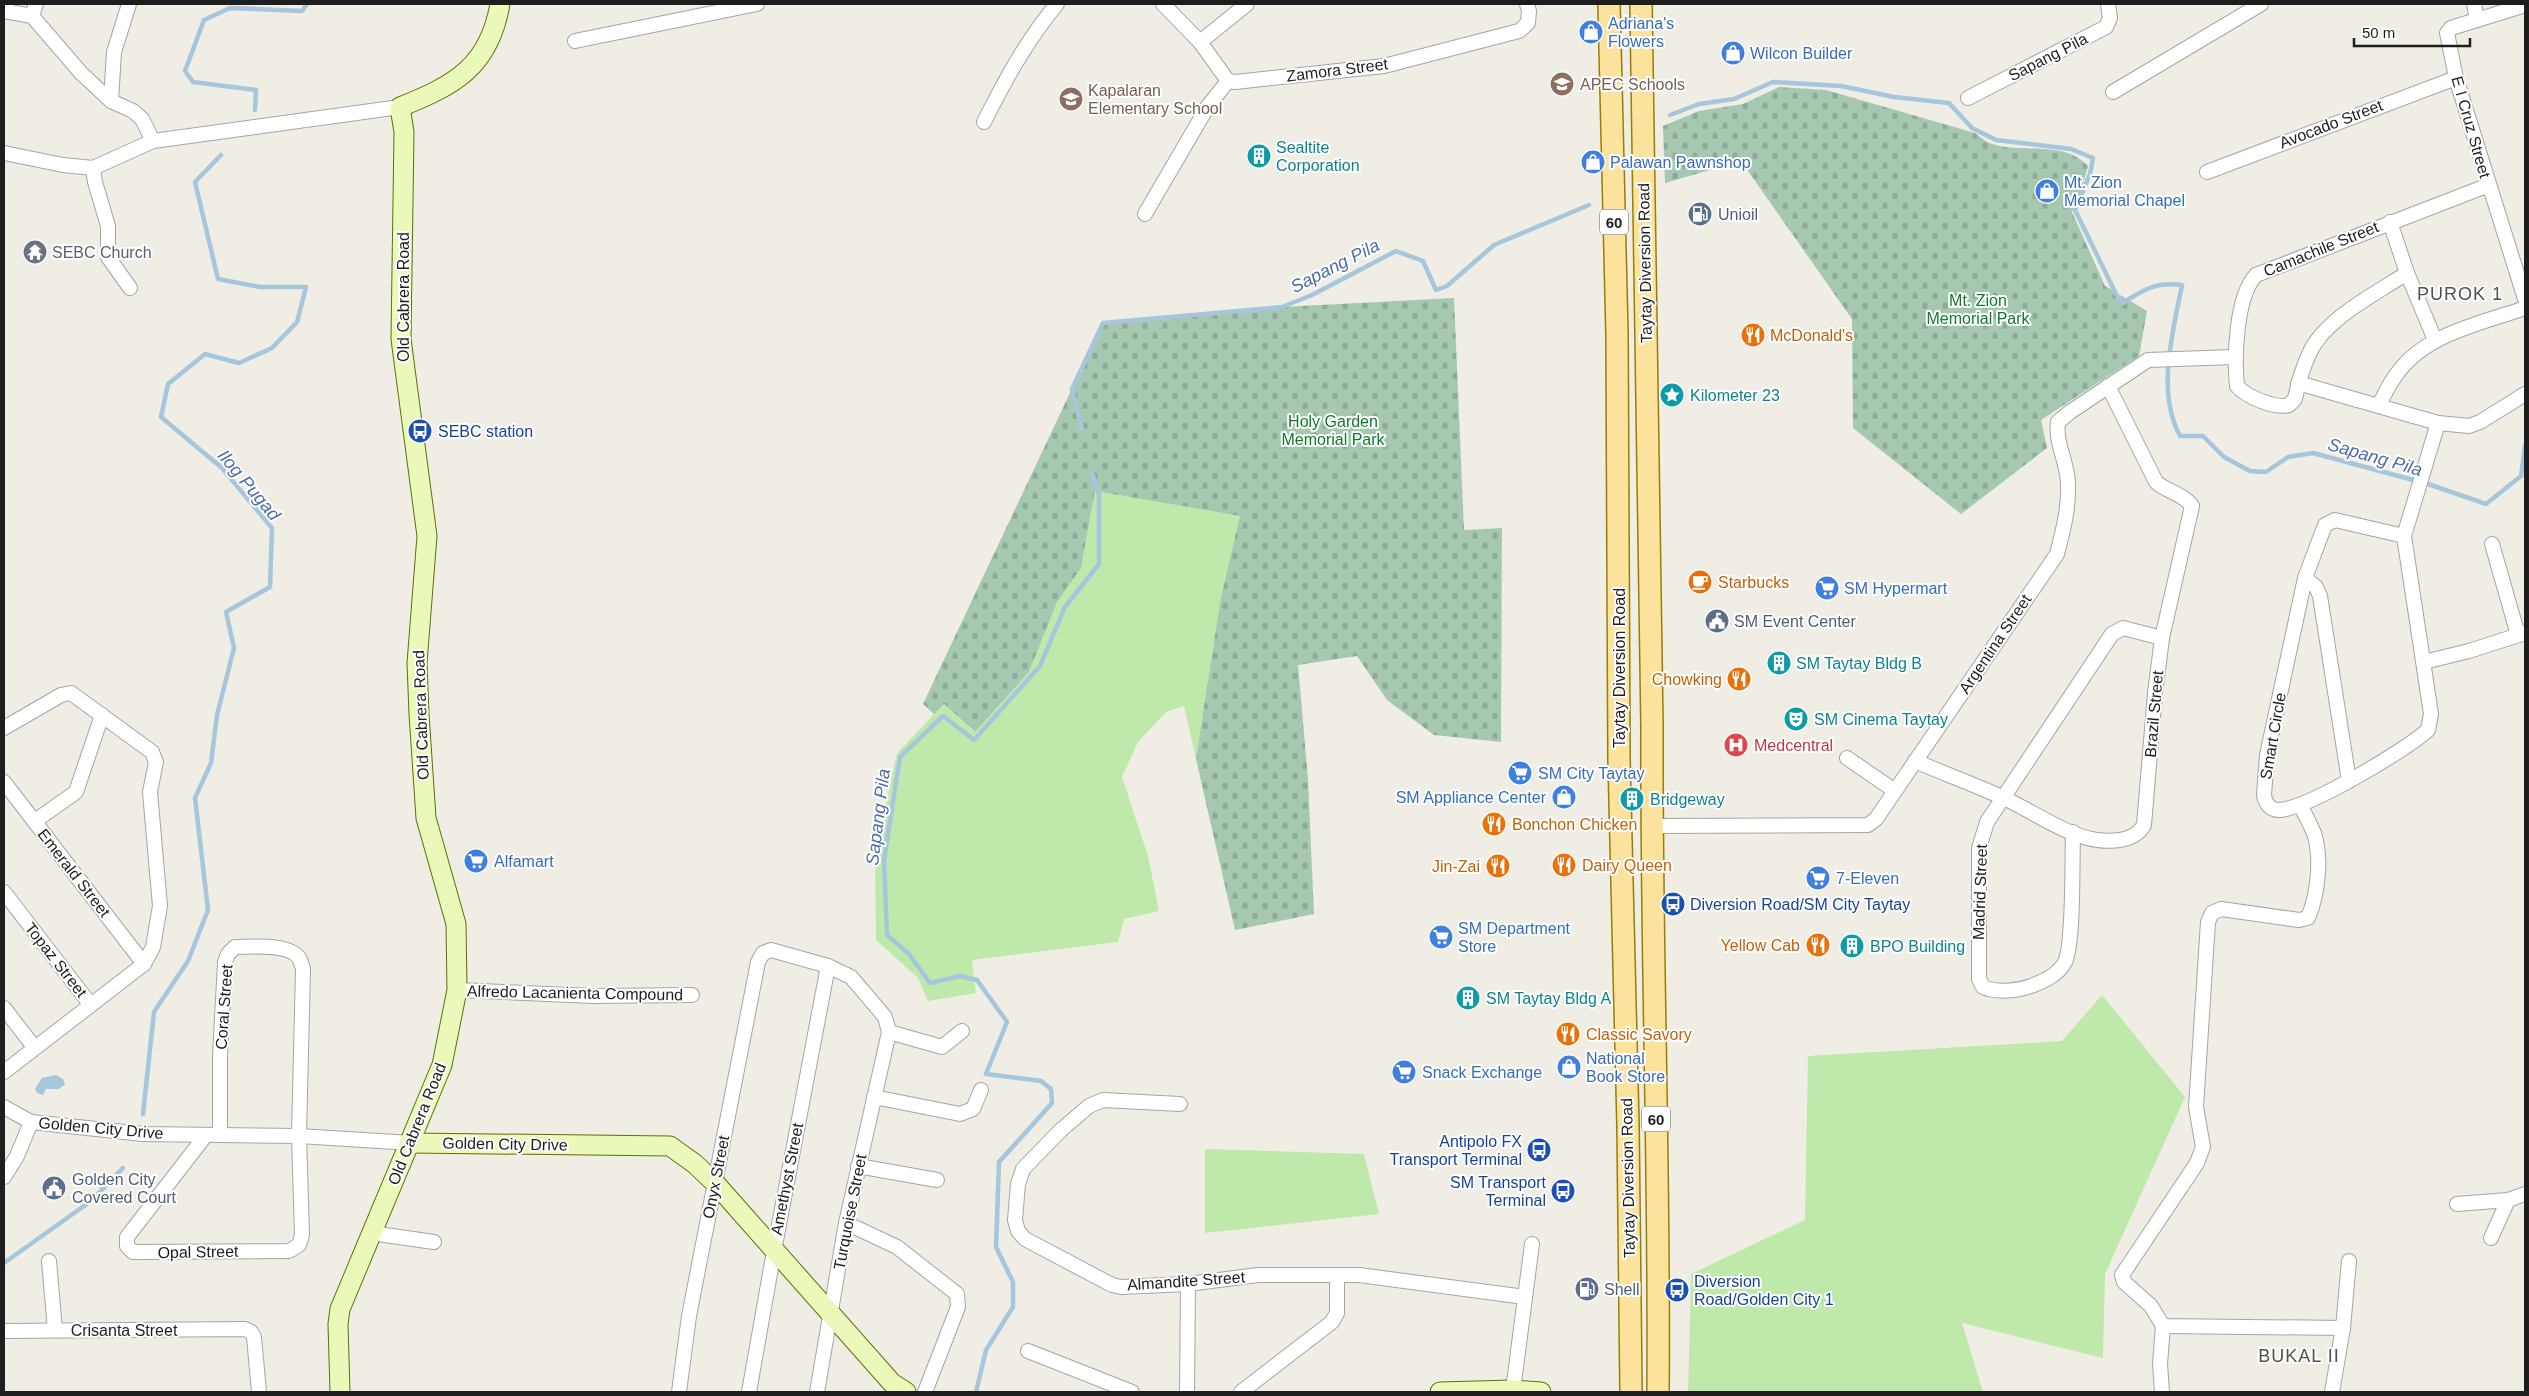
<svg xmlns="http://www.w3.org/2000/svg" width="2529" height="1396" font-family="Helvetica,sans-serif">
<defs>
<pattern id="cemetery-stones" width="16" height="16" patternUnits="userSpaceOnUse" patternTransform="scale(1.25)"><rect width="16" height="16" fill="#a6c8b1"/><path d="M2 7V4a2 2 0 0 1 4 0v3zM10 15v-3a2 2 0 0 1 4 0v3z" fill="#8eab98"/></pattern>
</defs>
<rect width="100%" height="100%" fill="#efede4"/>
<g fill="#bfe9ab">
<polygon points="1095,491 1241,516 1220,602 1196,759 1184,706 1166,712 1138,742 1122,777 1148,856 1159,911 1124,919 1118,942 972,960 976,993 928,1001 918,978 876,940 875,855 897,753 944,704 974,732 1029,672 1057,601 1081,568"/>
<polygon points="2102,995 2185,1097 2105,1274 2103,1358 1962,1323 1983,1392 1688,1392 1691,1274 1805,1220 1808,1056 2062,1041"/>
<polygon points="1205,1149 1364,1154 1379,1214 1205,1233"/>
</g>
<g fill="url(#cemetery-stones)">
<path d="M1779,87L1826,90L1975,133C1980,137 1986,142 1992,144C2024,154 2064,140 2088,166L2080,195L2072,212L2105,286L2147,311L2139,356L2041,420L2047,448L1961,514L1853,428L1852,319L1741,161L1665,183L1663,126L1699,111L1743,104Z"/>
<polygon points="1454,298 1464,530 1502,528 1501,742 1434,735 1387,700 1357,656 1298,665 1308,779 1314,914 1235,930 1196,759 1220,602 1240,516 1095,491 1081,568 1057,602 1029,672 975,732 944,704 934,714 923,704 1103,323 1282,307"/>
</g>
<polygon fill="#a5c6dc" points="56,1075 63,1079 65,1085 58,1089 46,1089 43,1095 37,1093 35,1089 42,1078"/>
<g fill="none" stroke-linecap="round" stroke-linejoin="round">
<g stroke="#a5c6dc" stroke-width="4.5">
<polyline points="255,110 256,90 193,82 185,71 204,20 230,8 302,11 307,4"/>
<path d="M1670,115L1699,104L1734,99L1773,82L1841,86L1894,97L1949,103L1972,128L1996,140L2071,149L2093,158L2090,174L2075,210L2117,296L2123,303C2144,289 2156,282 2182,285C2173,332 2156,391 2180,436H2203L2224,457L2250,471L2266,472L2288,457L2313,453L2428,484L2486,504L2521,476L2525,446"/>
<polyline points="1082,429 1072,389 1103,323 1282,307 1312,295 1396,251 1423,261 1436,290 1447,286 1494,245 1589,205"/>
<polyline points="143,1114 154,1012 188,961 208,910 195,798 211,763 217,715 234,648 226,612 270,587 272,528 222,468 161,417 168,384 205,354 239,363 272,348 297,322 306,287 260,287 218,279 195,182 221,155"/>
<polyline points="4,1263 91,1201 123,1168"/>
<polyline points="976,1392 986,1350 1013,1307 1013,1282 996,1247 999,1162 1052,1103 1051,1089 1041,1081 986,1074 1007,1022 977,980 960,976 930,983 909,954 887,935 884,860 900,757 943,716 974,740 1040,666 1065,607 1099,564 1099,495 1092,473"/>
</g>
<defs>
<g id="street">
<polyline points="1163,4 1200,42 1228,81 1235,82 1384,66 1519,31 1528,23 1529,11 1527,4"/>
<polyline points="2474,4 2477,20"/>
<polyline points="2525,5 2451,28 2447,33 2456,78 2525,299"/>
<polyline points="4,11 32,16 81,73 111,101 133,111 142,119 153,141"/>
<polyline points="32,16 36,4"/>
<polyline points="575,41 757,4"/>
<polyline points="1200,42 1247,4"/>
<polyline points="2113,92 2261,4"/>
<polyline points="1968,98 2106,27 2110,18 2108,4"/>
<polyline points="111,101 114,52 129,4"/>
<path d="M984,122C1005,80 1027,40 1057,4"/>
<polyline points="4,153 63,165 93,168 153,141 400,107"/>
<polyline points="93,168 95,182 108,226 108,257 130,288"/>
<polyline points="2207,172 2456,78"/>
<polyline points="1145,214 1208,106 1228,81"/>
<polyline points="2390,222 2407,273 2435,340"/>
<path d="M2407,273C2377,293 2326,318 2310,352C2303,367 2298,383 2295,399L2289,405C2276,409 2246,397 2237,386C2234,357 2236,296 2256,275L2489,185"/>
<polyline points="2298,383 2438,423 2469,426 2480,422 2525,394"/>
<path d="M2379,405C2384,396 2388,386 2394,378C2422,334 2480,324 2525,308"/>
<path d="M2404,536L2335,520L2325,525L2305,578L2267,755L2264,795C2265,803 2270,810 2279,810C2307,809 2406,750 2428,730L2431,714L2404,536L2438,423"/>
<polyline points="2492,544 2518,635"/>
<polyline points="2305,578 2316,587 2320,596 2349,781"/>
<polyline points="2424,662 2469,651 2525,633"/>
<polyline points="4,728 61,695 71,693 152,752 156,762 150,792 160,906 153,947 144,964 4,1072"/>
<polyline points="1847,758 1895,791"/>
<path d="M1915,761C1945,774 1976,785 2006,799C2033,812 2068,836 2097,840C2114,842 2135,841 2144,825L2155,693L2162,638L2192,506C2184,494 2167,492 2156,482L2108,386"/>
<polyline points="4,782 144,964"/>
<path d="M2300,805C2305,814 2310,824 2314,833C2322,858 2318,894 2308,918L2299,920L2221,909L2212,913L2208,922L2196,1107L2203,1147L2197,1163L2122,1275L2124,1282L2151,1306L2163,1326L2343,1328L2349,1261"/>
<polyline points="35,821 76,792 102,715"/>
<path d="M1651,826L1868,825L1876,819L1895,791L2057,554C2063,531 2069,508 2068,484C2068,463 2055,444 2058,422L2070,412L2148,360L2234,357"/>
<path d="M2073,832C2072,857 2074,944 2065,962C2058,975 2044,981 2031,986C2017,991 1997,993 1983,987L1979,979V848L1987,822L2112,634L2123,628L2162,638"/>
<polyline points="4,892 90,1004"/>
<polyline points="457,990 593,996 692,995"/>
<polyline points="4,1008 34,1047"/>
<polyline points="889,1032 942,1047 962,1031"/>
<polyline points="874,1097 960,1114 973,1109 981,1090"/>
<polyline points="1180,1104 1103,1100 1089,1106 1061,1130 1023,1169 1018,1184 1015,1220 1018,1231 1025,1239 1112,1285 1121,1287 1188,1284 1258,1275 1359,1275 1525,1297"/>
<polyline points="4,1107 31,1122 143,1134 299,1136 411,1143"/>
<path d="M206,1135L127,1237V1246L133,1252L289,1251L299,1245L302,1235L299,1136L303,969C302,966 301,961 299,958C289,943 250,947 235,947L228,954L225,962L220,1056V1135"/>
<polyline points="858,1166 937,1180"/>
<polyline points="4,1177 17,1156 31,1122"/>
<polyline points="2457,1204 2508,1200 2525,1194"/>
<polyline points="846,1223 897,1247 957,1294 958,1307 925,1392"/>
<polyline points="371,1233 434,1242"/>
<polyline points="2491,1238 2508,1200"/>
<polyline points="49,1261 55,1330"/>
<polyline points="4,1331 245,1329 251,1332 254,1337 259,1392"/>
<polyline points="1028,1351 1132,1392"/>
<polyline points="1513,1390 1532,1244"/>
<polyline points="679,1392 689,1316 758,962 763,953 771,950 828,966 851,977 885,1017 889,1032 846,1223 817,1392"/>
<polyline points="749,1392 774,1251 828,966"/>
<polyline points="1187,1392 1188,1284"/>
<polyline points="1241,1392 1332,1322 1337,1313 1337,1276"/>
<polyline points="2162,1392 2160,1364 2163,1326"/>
<polyline points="2332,1392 2343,1328"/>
</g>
<g id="secondary">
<polyline points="411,1143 670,1146 695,1164 715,1183 892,1383 906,1392"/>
<path d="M340,1392L338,1324L340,1309L442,1065L457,990L456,924L426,818L419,714L417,663L427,536L401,339L404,132L400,107C455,85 489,67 500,4"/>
<polyline points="1440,1392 1513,1390 1541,1392"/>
</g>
<g id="primary">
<polyline points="1609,4 1617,334 1619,759 1628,1126 1631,1392"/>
<path d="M1641,4L1652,726C1651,948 1660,1170 1658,1392"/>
</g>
</defs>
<use href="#street" stroke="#a5a5a5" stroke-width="16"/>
<use href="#secondary" stroke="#557406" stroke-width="21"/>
<use href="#primary" stroke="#977f02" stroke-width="24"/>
<use href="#street" stroke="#fff" stroke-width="14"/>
<use href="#secondary" stroke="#eaf9b9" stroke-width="19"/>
<use href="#primary" stroke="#fbe39e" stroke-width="21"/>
</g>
<defs>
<symbol id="shop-disc" viewBox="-11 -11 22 22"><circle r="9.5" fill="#3f7fe0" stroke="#fff"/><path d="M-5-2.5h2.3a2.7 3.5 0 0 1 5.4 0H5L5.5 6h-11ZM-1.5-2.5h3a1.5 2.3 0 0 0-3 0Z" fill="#fff"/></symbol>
<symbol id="school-disc" viewBox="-11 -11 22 22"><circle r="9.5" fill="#8d6e63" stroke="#fff"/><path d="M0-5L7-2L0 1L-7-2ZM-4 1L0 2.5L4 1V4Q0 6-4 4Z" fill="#fff"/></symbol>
<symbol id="building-disc" viewBox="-11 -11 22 22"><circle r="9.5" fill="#0f9aa8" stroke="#fff"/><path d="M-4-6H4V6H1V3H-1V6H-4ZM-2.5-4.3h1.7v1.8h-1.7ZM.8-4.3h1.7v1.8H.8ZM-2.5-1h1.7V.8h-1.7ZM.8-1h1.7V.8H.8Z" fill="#fff"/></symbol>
<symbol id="fuel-disc" viewBox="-11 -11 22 22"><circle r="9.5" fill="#5c6f8a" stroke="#fff"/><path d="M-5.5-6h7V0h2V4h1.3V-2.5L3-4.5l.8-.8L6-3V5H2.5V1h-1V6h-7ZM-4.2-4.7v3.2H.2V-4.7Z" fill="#fff"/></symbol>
<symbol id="temple-disc" viewBox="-11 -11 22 22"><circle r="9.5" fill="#6b7280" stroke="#fff"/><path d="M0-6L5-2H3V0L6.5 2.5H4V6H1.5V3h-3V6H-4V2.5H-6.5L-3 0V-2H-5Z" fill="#fff"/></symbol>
<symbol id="restaurant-disc" viewBox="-11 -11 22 22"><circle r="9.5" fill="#e8710a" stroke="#fff"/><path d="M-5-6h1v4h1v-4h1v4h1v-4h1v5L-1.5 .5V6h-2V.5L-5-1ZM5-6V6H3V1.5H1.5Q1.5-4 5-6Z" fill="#fff"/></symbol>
<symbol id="sight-disc" viewBox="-11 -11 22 22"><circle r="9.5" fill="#0f9aa8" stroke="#fff"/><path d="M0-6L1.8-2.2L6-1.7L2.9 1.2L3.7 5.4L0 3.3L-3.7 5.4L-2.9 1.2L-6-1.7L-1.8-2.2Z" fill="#fff"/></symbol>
<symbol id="bus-disc" viewBox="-11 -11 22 22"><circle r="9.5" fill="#1a4fb4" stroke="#fff"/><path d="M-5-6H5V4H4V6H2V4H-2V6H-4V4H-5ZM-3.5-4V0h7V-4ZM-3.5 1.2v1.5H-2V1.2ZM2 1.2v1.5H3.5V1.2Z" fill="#fff"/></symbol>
<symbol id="cafe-disc" viewBox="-11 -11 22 22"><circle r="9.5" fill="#e8710a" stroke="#fff"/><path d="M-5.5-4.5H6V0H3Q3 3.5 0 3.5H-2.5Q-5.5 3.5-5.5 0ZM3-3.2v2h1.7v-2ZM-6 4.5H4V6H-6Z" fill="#fff"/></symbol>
<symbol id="supermarket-disc" viewBox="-11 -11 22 22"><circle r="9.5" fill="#3f7fe0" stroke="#fff"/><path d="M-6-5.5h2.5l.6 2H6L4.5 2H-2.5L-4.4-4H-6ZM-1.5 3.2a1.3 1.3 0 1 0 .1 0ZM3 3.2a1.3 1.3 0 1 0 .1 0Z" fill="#fff"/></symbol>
<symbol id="civic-disc" viewBox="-11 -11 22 22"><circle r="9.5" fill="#5c6f8a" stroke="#fff"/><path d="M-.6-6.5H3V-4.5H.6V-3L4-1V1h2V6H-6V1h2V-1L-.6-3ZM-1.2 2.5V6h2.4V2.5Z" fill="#fff"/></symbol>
<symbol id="theatre-disc" viewBox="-11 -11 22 22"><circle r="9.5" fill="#0f9aa8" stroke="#fff"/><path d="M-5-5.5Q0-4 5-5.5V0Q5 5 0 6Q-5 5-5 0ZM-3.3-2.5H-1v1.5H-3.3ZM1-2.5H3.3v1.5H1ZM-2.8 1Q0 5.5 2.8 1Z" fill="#fff"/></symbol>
<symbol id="hospital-disc" viewBox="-11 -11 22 22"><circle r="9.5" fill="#e0444e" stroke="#fff"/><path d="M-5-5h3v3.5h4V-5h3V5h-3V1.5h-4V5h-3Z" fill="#fff"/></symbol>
</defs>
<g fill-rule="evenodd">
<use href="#shop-disc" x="1577" y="18" width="28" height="28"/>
<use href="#shop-disc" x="1719" y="39" width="28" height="28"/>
<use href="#school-disc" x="1548" y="70" width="28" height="28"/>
<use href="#school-disc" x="1057" y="85" width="28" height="28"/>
<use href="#building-disc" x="1245" y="142" width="28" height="28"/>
<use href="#shop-disc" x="1579" y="148" width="28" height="28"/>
<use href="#shop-disc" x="2033" y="177" width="28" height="28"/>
<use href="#fuel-disc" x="1686" y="200" width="28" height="28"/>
<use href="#temple-disc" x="21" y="238" width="28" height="28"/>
<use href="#restaurant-disc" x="1739" y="321" width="28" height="28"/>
<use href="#sight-disc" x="1658" y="381" width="28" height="28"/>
<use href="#bus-disc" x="406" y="417" width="28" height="28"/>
<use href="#cafe-disc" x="1686" y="568" width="28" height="28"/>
<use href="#supermarket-disc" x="1813" y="574" width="28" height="28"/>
<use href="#civic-disc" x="1703" y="607" width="28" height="28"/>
<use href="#building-disc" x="1765" y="649" width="28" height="28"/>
<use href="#restaurant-disc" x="1725" y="665" width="28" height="28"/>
<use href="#theatre-disc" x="1782" y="705" width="28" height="28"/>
<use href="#hospital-disc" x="1722" y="731" width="28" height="28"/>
<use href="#supermarket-disc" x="1506" y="759" width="28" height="28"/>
<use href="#shop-disc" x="1550" y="783" width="28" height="28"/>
<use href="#building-disc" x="1618" y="785" width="28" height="28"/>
<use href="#restaurant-disc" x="1480" y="810" width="28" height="28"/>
<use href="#supermarket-disc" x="462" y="847" width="28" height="28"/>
<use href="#restaurant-disc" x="1550" y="851" width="28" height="28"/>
<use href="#restaurant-disc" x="1484" y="852" width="28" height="28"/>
<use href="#supermarket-disc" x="1804" y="864" width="28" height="28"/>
<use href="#bus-disc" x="1659" y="890" width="28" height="28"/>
<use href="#supermarket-disc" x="1427" y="923" width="28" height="28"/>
<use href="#restaurant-disc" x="1804" y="931" width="28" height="28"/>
<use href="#building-disc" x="1838" y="932" width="28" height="28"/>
<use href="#building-disc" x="1454" y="984" width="28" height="28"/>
<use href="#restaurant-disc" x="1554" y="1020" width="28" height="28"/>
<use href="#shop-disc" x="1555" y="1053" width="28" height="28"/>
<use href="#supermarket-disc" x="1390" y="1058" width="28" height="28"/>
<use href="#bus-disc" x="1525" y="1136" width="28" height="28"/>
<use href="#civic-disc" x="40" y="1174" width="28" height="28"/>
<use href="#bus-disc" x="1549" y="1177" width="28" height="28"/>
<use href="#fuel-disc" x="1573" y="1275" width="28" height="28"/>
<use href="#bus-disc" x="1663" y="1276" width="28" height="28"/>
</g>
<g text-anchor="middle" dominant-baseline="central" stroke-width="4" stroke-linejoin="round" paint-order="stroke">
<g fill="#fff" stroke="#626262" stroke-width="1">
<rect x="1600" y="209.5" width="28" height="25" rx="4"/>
<rect x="1642" y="1106.5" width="28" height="25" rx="4"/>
</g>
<g font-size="15" font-weight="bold" fill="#1e1e1e">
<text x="1614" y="222">60</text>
<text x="1656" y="1119">60</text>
</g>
<g font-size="16" fill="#366cbe" stroke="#fff" text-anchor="start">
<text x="1608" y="23">Adriana's<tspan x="1608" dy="18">Flowers</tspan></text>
<text x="1750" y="53">Wilcon Builder</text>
<text x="1610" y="162">Palawan Pawnshop</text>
<text x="2064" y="182">Mt. Zion<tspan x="2064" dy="18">Memorial Chapel</tspan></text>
<text x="1844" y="588">SM Hypermart</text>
<text x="1538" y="773">SM City Taytay</text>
<text x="1546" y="797" text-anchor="end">SM Appliance Center</text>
<text x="494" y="861">Alfamart</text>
<text x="1836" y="878">7-Eleven</text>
<text x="1458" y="928">SM Department<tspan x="1458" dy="18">Store</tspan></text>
<text x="1586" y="1058">National<tspan x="1586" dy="18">Book Store</tspan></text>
<text x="1422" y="1072">Snack Exchange</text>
</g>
<g font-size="16" fill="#1e1e1e" stroke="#fff">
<text transform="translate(2048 57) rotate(-27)">Sapang Pila</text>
<text transform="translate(1337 70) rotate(-7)">Zamora Street</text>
<text transform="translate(2331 124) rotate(-21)">Avocado Street</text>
<text transform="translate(2471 127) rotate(74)">E I Cruz Street</text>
<text transform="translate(2321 249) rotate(-22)">Camachile Street</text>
<text transform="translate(1645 263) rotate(-91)">Taytay Diversion Road</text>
<text transform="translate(403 297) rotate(-90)">Old Cabrera Road</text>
<text transform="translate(1995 644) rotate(-56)">Argentina Street</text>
<text transform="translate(1619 668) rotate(-90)">Taytay Diversion Road</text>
<text transform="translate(2154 714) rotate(-85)">Brazil Street</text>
<text transform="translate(421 715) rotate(-92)">Old Cabrera Road</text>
<text transform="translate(2273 736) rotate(-80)">Smart Circle</text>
<text transform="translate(74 873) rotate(52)">Emerald Street</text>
<text transform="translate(1980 892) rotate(-88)">Madrid Street</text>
<text transform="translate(56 960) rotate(52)">Topaz Street</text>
<text transform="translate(575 993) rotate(1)">Alfredo Lacanienta Compound</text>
<text transform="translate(224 1007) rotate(-86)">Coral Street</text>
<text transform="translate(417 1124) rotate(-68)">Old Cabrera Road</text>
<text transform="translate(101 1128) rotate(5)">Golden City Drive</text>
<text transform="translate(505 1144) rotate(1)">Golden City Drive</text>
<text transform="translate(716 1177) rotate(-79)">Onyx Street</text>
<text transform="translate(1628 1178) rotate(-91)">Taytay Diversion Road</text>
<text transform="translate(787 1179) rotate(-79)">Amethyst Street</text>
<text transform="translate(850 1212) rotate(-79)">Turquoise Street</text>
<text transform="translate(198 1252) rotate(-1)">Opal Street</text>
<text transform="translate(1186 1281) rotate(-4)">Almandite Street</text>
<text x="124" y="1330">Crisanta Street</text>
</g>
<g font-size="16" fill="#785e54" stroke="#fff" text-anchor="start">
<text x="1580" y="84">APEC Schools</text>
<text x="1088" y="90">Kapalaran<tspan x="1088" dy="18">Elementary School</tspan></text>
</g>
<g font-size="16" fill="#0d838f" stroke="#fff" text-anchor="start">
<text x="1276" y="147">Sealtite<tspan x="1276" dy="18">Corporation</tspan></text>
<text x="1690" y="395">Kilometer 23</text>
<text x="1796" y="663">SM Taytay Bldg B</text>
<text x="1814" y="719">SM Cinema Taytay</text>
<text x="1650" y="799">Bridgeway</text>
<text x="1870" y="946">BPO Building</text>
<text x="1486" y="998">SM Taytay Bldg A</text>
</g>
<g font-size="16" fill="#4e5e75" stroke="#fff" text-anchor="start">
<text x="1718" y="214">Unioil</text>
<text x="1734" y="621">SM Event Center</text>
<text x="72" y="1179">Golden City<tspan x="72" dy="18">Covered Court</tspan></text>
<text x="1604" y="1289">Shell</text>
</g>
<g font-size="16" fill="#5b616d" stroke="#fff" text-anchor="start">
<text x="52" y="252">SEBC Church</text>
</g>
<g font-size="16" fill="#0d7c29" stroke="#fff">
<text x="1978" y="300">Mt. Zion<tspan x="1978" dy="18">Memorial Park</tspan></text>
<text x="1333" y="421">Holy Garden<tspan x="1333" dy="18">Memorial Park</tspan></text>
</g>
<g font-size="16" fill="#c56008" stroke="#fff" text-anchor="start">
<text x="1770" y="335">McDonald's</text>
<text x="1718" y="582">Starbucks</text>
<text x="1722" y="679" text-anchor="end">Chowking</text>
<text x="1512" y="824">Bonchon Chicken</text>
<text x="1582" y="865">Dairy Queen</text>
<text x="1480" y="866" text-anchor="end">Jin-Zai</text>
<text x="1800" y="945" text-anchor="end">Yellow Cab</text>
<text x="1586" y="1034">Classic Savory</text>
</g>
<g font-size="16" fill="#164399" stroke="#fff" text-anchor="start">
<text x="438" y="431">SEBC station</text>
<text x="1690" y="904">Diversion Road/SM City Taytay</text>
<text x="1522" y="1141" text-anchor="end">Antipolo FX<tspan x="1522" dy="18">Transport Terminal</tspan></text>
<text x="1546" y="1182" text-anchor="end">SM Transport<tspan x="1546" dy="18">Terminal</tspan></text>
<text x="1694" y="1281">Diversion<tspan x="1694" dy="18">Road/Golden City 1</tspan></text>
</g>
<g font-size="16" fill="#be3a42" stroke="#fff" text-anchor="start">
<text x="1754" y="745">Medcentral</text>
</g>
<g font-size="18" font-style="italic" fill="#4c6cad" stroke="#fff">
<text transform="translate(1335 266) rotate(-27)">Sapang Pila</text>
<text transform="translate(2375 457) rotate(16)">Sapang Pila</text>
<text transform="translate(249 485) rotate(50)">Ilog Pugad</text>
<text transform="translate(878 817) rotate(-83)">Sapang Pila</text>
</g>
<g font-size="18" letter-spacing="1" fill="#515151" stroke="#fff">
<text x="2460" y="294">PUROK 1</text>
<text x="2299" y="1356">BUKAL II</text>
</g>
</g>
<rect width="2529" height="1396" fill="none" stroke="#1e1e1e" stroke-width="10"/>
<path d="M2354 38v8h116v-8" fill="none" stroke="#1e1e1e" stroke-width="2.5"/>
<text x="2362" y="38" font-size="15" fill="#1e1e1e" stroke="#ffffff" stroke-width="4" paint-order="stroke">50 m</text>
</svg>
